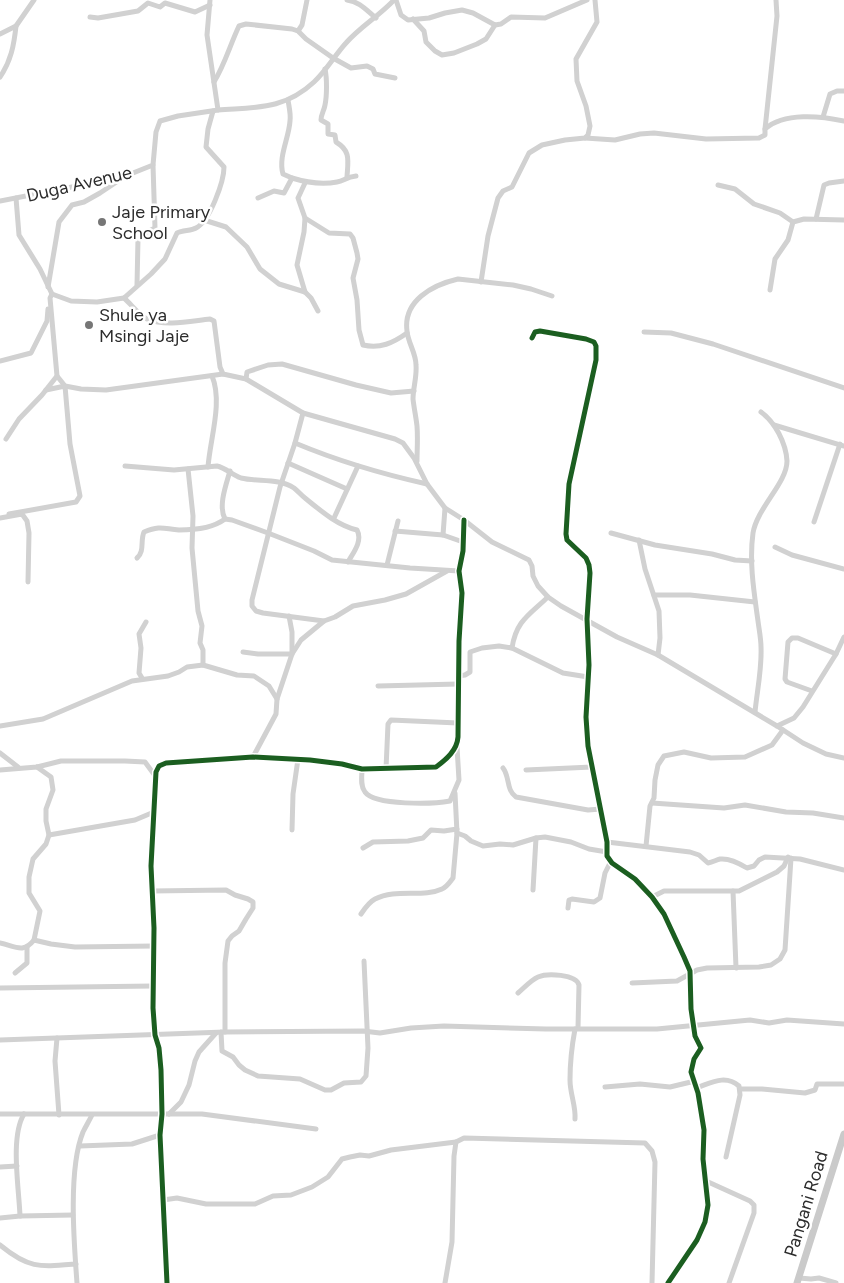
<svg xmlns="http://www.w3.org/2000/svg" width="844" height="1283" font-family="Figtree,sans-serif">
<rect width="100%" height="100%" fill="#fff"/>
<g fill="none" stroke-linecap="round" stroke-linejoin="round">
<g stroke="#d1d1d1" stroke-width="5">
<path d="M347,0C360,2 366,10 376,18"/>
<polyline points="396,0 401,15 408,20 429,18 445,13 462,10 473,13 495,25 501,24 511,17 545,18 587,0"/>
<polyline points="90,17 98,18 138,11 148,3 160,7 165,3 195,12 210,5"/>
<polyline points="413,19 424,31 426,42 435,51 442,55 454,53 477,44 486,39 495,25"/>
<polyline points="298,31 302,25 307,0"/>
<polyline points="0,34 16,26 34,0"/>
<path d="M325,69C327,78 327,95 325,105C324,111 321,114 321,120L328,124V134L335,135L336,142C351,151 348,160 347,177"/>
<path d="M0,77C11,61 14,45 16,26"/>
<path d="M214,82C225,64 230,45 239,26L246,24L292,29L298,31L306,39L333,58L351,68L367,66L373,69L375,74L395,78"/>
<path d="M218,110C256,107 284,110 314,82C326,71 335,55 346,43C360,27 379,16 394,0"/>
<polyline points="823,117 830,94 837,91 844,91"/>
<polyline points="765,129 777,16 776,0"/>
<path d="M585,138L615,140L640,134L654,133L706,139L759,138L765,135V129C784,112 821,116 844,121"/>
<path d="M292,178C308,183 321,185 337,182C344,181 346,177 356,176"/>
<path d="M305,183L298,198L305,218L329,233L350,234L353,238L357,253L358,259L353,278L357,300L359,330L363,345C380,349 393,343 407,333"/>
<polyline points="718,185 735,189 754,204 780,213 793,222"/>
<path d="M16,198L19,235L40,269L52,294L71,301L97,302L124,298L151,274L165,259L177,233C183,230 191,231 196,228C210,221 224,181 224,167L206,147L208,129L213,111"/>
<path d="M258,198L274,191L284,193L292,178L283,174C278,157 289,138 290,121C291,114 289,107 288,100"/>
<polyline points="0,201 123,177 153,165 156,132 160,121 178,116 218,110 207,35 210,0"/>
<polyline points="305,218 304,232 297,265 305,292"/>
<polyline points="816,219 824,185 829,183 844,181"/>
<polyline points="204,220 226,227 247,247 260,269 279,284 305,292 311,298 318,311"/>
<polyline points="481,282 488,236 498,198 503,191 512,187 529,153 542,145 565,140 585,138 588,135 590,126 586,106 577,81 576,59 597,22 595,0"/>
<polyline points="137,285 138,239 139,236 155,228 153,165"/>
<polyline points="48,287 59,222 72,205 84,202 100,193 121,179"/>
<polyline points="770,290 775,259 788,240 793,222 804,219 844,220"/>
<path d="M124,298C131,304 139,315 147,319C166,327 191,321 210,319L214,321L220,367L223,374L246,379L303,413L395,439L403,443L414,458L427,484L445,508L464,520L492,542L529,560L532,566L533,576L538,586L548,597L561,606L617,637L658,655L777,726L803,743L826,754L844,758"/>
<polyline points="644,332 671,333 713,344 844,388"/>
<polyline points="532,338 535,332 540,331 586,339 594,342 596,346 596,360 569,484 566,534 567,540 586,558 589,565 590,573 587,619 589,665 586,717 588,746 607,842 607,856 612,863 635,879 652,897 664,914 684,957 690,971 691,1009 695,1036 701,1048 694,1059 691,1072 698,1093 704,1130 703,1159 708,1205 705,1222 697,1240 668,1283"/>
<polyline points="0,361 31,353 47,321 48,309"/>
<polyline points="57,376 65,386 81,389 106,390 223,374"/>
<polyline points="246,379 247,372 268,365 282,364 356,385 391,393 414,391"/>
<polyline points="303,413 295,443 280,487 252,600 252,606 256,611 263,613 324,621"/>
<polyline points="774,425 844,446"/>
<polyline points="6,439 19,419 42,395 57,376 50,298 52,294"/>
<path d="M295,443C338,461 382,474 427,484"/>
<path d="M417,461C417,450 418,438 417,426C416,417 414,408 413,399C413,388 417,377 416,365C416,353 408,343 407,331C403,301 432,285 458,279L513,285L531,289L552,296"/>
<polyline points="288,463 347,489"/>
<path d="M125,466L174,470L217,466C226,468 232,475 241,478C258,482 279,478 294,488C298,491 301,495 305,498C321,511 337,525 357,530C363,541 353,553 348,562"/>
<path d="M208,467C210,439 223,402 212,376"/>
<polyline points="188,469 193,516 192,548 198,611 202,626 200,643 203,650 203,665"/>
<path d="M230,471C226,485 218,506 225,519L232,520L268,533L314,551L332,560L410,568L459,571"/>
<polyline points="9,514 76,502 80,496 70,444 65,386 46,390"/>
<polyline points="0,518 22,514 27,521 29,533 28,582"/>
<polyline points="334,518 358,466"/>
<polyline points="814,522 840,444"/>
<polyline points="395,531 443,535 463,542"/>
<polyline points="611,533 655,545 712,554 735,560 752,561"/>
<polyline points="443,535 445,508"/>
<polyline points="639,540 645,569 659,611 660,638 658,655"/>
<polyline points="775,547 792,555 844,569"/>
<path d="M137,558C145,551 140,541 144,532C161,525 164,529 179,530C195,530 213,528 225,519"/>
<polyline points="387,565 398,521"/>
<polyline points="654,595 690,595 755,602"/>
<path d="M512,648C516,621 529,615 548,597"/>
<polyline points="243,652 258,654 292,654 292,632 289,616"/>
<polyline points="458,676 465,675 470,672 470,652 482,648 499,646 512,648 563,673 588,677"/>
<polyline points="142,678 139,673 141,648 139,634 146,622"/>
<polyline points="378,686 458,684"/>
<polyline points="812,691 787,682 785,679 788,642 792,638 798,638 836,654"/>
<path d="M755,712C757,691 762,669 761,647C761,639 759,629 758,621C754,592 749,562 753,533C757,508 787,483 787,461C786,443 775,422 761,412"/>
<polyline points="0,726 43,719 132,681 168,676 179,672 187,667 203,665 237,675 254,676 269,686 277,699"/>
<polyline points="777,726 794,718 803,707 836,654 844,637"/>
<polyline points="0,753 18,767"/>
<polyline points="253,757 276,714 277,699 292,654 301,640 324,621 335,617 353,606 385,600 406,594 447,571"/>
<path d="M503,768C510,777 506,790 516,797L588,810L601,809"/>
<path d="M362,769C362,776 360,786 365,792C375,806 434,804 450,801L459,780L457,747"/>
<polyline points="386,769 388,724 391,720 458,723"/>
<polyline points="0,770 37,767 61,761 125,761 145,762 156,777"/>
<polyline points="526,770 592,767"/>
<polyline points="652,803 724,808 745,805 786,812 813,813 844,818"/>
<polyline points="292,830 293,794 298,759"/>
<polyline points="457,833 465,836 471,841 483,846 500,844 513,845 536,838 545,837 571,842 589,849 607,852"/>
<polyline points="49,835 135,820 154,812"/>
<path d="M607,842L690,852L699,855L708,863C713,862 716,860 720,859C730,858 739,863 747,868L754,866L759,860L765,857L800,859L844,870"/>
<polyline points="646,846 650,806 654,798 655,780 658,765 664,756 684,752 711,758 745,757 772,745 783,730"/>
<polyline points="363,848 373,842 408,841 423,838 431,830 444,831 457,829"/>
<polyline points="533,890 536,838"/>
<polyline points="152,891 226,890 235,895 248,899 253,902 253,908 246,919 239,931 232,936 228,941 225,963 225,1032"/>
<polyline points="733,891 736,968"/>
<polyline points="652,897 664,891 739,891 777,872 784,866 788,857"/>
<polyline points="568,908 569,900 572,899 594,902 600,898 605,873 611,861"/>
<path d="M361,914C365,908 369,902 375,899C396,888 423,898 442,889C447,887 450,882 453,878L457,833L455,793"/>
<polyline points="34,940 40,911 29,893 29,877 33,859 46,844 49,835 46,821 46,809 53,790 51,777 37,767"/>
<path d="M0,943C15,946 23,954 34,940L51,944L75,947L154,946"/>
<polyline points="15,973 27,963 27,947"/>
<polyline points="632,983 677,981 697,970 707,968 759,967 771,965 780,959 785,950 791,858"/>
<polyline points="0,988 153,986"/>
<path d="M518,993C524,988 531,980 538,977C547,973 576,974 579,985L578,1028"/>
<polyline points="221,1032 222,1051 233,1057 239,1065 245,1070 258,1076 300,1079 325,1090 331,1090 344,1083 361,1082 366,1076 368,1048 364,961"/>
<polyline points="57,1038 55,1061 59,1115"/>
<polyline points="0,1040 225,1032 363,1031 380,1033 411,1028 444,1026 546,1029 657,1029 750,1020 769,1023 787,1020 844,1024"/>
<polyline points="605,1087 640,1084 670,1087 695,1081"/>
<path d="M696,1088C711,1083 725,1074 739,1086L740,1095L726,1157"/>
<polyline points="740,1089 762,1089 805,1093 815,1090 817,1084 844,1084"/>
<polyline points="0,1114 202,1114 316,1129"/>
<polyline points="169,1114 181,1102 189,1085 195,1061 199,1052 216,1033"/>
<path d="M575,1119C576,1106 570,1094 570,1080C570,1063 572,1045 575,1029"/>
<polyline points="80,1146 132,1144 160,1135"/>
<polyline points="0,1167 17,1166"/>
<polyline points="706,1181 750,1201 754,1205 754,1213 729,1283"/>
<polyline points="163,1200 177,1198 206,1204 255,1204 273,1196 291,1195 312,1187 328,1177 342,1159 350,1157 360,1155 369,1156 391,1150 456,1142"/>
<path d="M20,1216C19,1188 10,1137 24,1114"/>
<polyline points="0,1218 20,1216 73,1215"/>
<path d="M0,1245C29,1269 40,1267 76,1264"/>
<polyline points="799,1278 811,1279 819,1278 836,1283"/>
<path d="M77,1283C74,1243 68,1169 83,1132C86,1126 89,1121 92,1115"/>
<path d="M167,1283L160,1135L162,1114L161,1070L159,1048L155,1035L153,1008L154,928L151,866L156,772L159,766L166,763L253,757L310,760L342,764L362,769L436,767C447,759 457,750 458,737L459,641L462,593L459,571L463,551L464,520"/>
<polyline points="445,1283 452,1242 454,1156 456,1142 464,1138 645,1143 652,1151 655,1162 652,1283"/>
</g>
<polyline stroke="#cacaca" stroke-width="7" points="797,1283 844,1134"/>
<defs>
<g id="cycleway">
<polyline points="532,338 535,332 540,331 586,339 594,342 596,346 596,360 569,484 566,534 567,540 586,558 589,565 590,573 587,619 589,665 586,717 588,746 607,842 607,856 612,863 635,879 652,897 664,914 684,957 690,971 691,1009 695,1036 701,1048 694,1059 691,1072 698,1093 704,1130 703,1159 708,1205 705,1222 697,1240 668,1283"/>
<path d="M167,1283L160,1135L162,1114L161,1070L159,1048L155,1035L153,1008L154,928L151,866L156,772L159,766L166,763L253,757L310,760L342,764L362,769L436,767C447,759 457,750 458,737L459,641L462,593L459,571L463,551L464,520"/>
</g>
</defs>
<use href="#cycleway" stroke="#fff" stroke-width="8"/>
<use href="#cycleway" stroke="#1b5e20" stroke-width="5"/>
</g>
<g fill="#767676" stroke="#fff" stroke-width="2">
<circle cx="102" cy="222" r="5"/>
<circle cx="89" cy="325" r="5"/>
</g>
<g text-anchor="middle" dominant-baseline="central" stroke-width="5" stroke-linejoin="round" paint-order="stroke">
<g font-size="18" fill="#2c2c2c" stroke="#fff">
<text transform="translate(79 184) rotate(-13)">Duga Avenue</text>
<text transform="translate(806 1204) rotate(-73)">Pangani Road</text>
</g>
<g font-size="18" fill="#2c2c2c" stroke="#fff" text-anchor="start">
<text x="112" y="212">Jaje Primary<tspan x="112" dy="21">School</tspan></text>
<text x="99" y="315">Shule ya<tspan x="99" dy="21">Msingi Jaje</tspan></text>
</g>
</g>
</svg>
